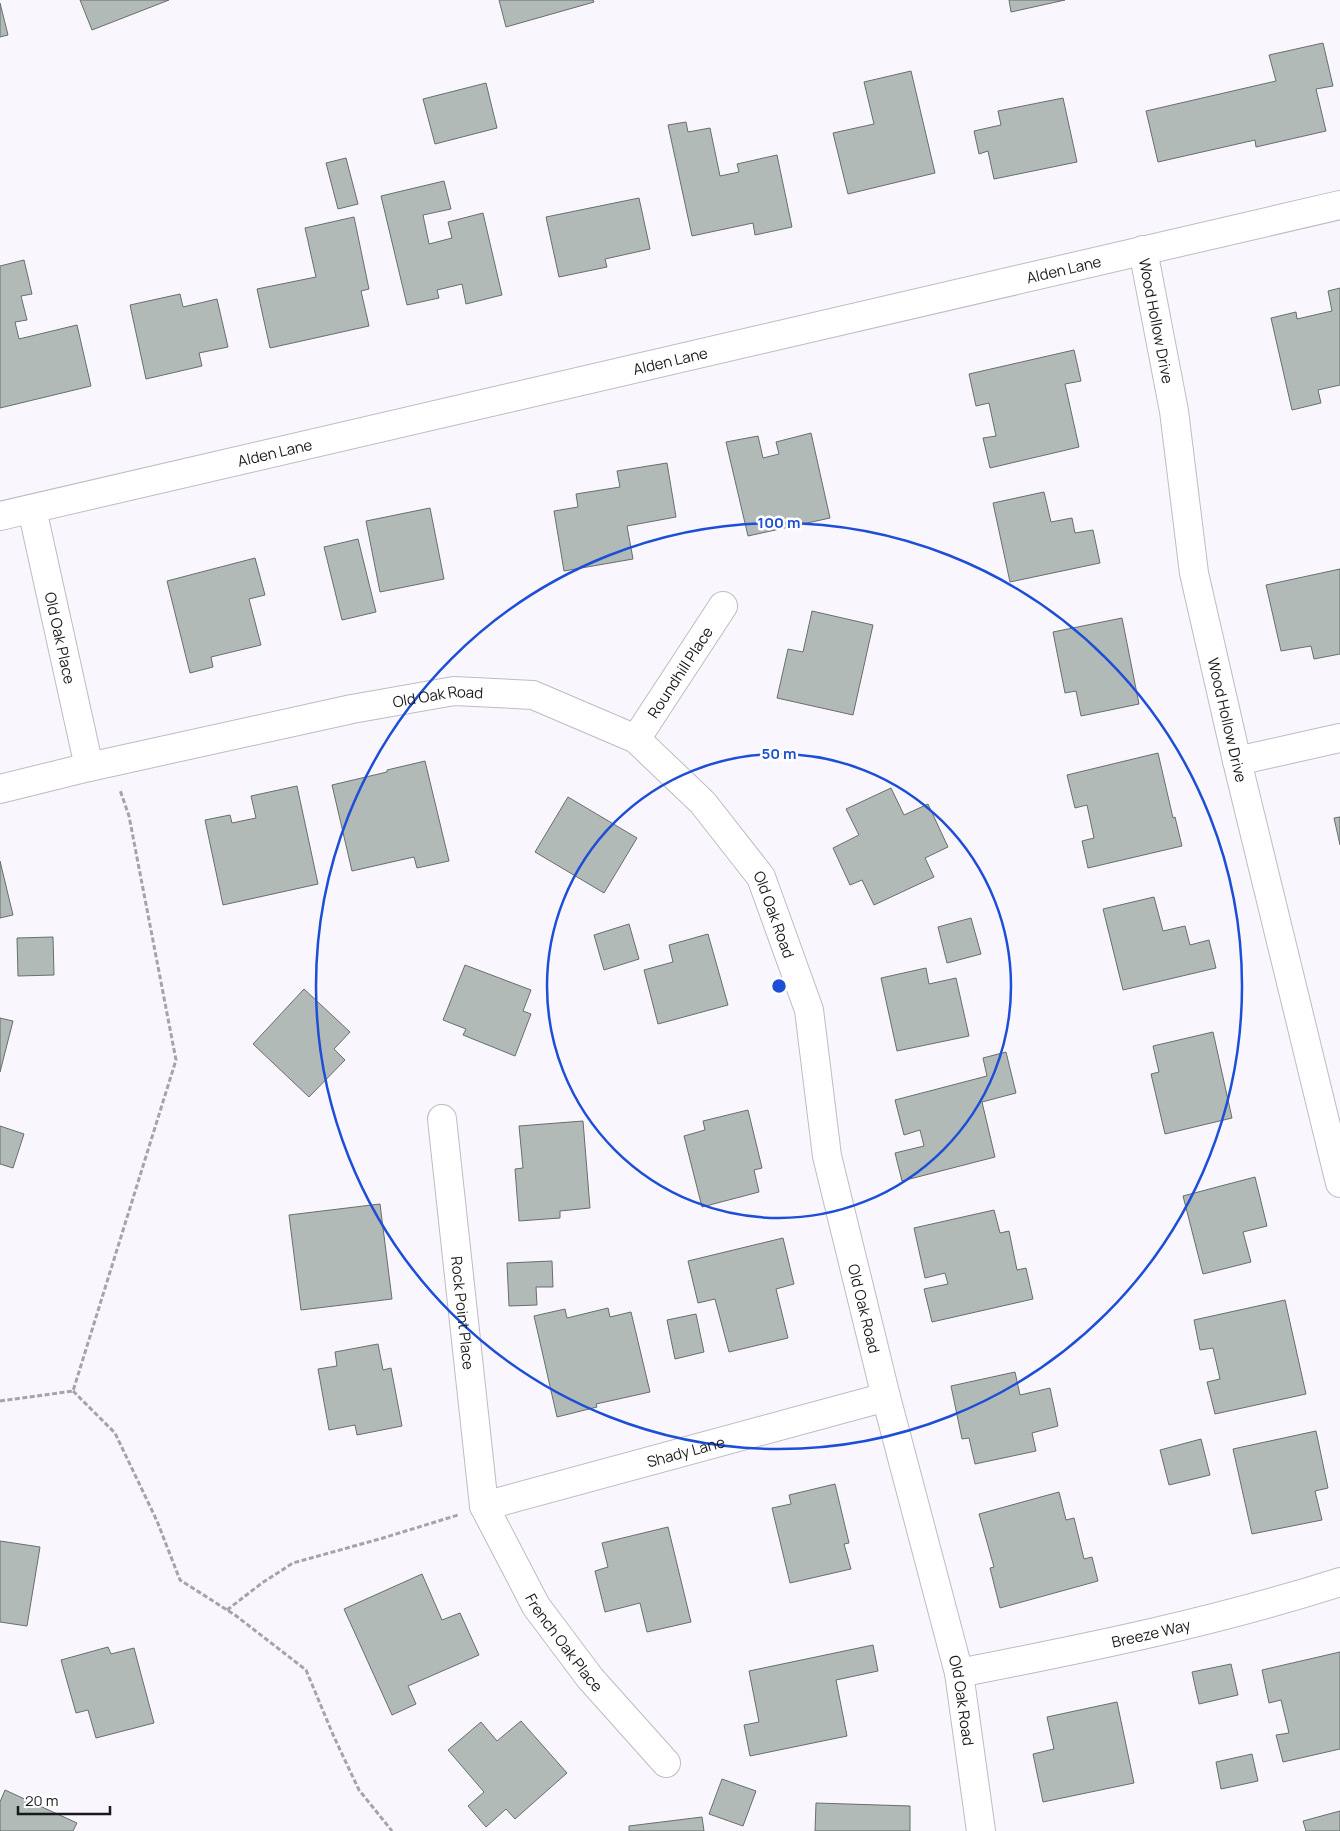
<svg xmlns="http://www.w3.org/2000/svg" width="1340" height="1831" font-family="Manrope,sans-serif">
<rect width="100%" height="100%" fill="#f9f6fe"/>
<g fill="#b2bab7" stroke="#676f6b">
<polygon points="80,0 169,0 92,30"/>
<polygon points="499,0 593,0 594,2 506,27"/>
<polygon points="1009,0 1065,0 1011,12"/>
<polygon points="0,3 8,35 0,37"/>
<polygon points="1323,43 1333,86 1316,89 1326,131 1256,147 1255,140 1158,162 1146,111 1276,81 1269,55"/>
<polygon points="911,71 935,173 848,194 833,133 874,124 864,82"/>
<polygon points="486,83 497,128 435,144 423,99"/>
<polygon points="1063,98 1077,162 994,179 988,151 979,154 974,131 1001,125 998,111"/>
<polygon points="686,122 688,132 710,128 720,176 739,172 737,164 777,155 792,227 755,235 753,223 692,236 668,125"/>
<polygon points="346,158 358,204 338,209 326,163"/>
<polygon points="444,181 451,209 423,215 429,244 452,238 448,222 483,213 502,295 466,304 462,284 437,290 439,298 407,305 381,196"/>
<polygon points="639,198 650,249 605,259 607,267 559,277 546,217"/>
<polygon points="354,217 369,289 361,291 369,326 270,348 257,289 316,277 305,228"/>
<polygon points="24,260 32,294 21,296 27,320 15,322 19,339 77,325 91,386 0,408 0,266"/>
<polygon points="1340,288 1340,385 1318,390 1321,403 1292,410 1271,318 1296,312 1297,319 1332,311 1328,291"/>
<polygon points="180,294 183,307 217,299 228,347 199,353 202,366 146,379 130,305"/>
<polygon points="1074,350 1081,381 1065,384 1079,447 990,468 983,438 996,436 989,403 976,406 969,374"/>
<polygon points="811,433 830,518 748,536 726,442 758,436 763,458 779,454 776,442"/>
<polygon points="667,463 676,517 627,526 633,559 564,571 554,511 578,507 576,494 620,487 617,471"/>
<polygon points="1044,492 1051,522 1072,518 1075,533 1093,530 1100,563 1010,582 993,503"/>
<polygon points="430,508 444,579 380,592 366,521"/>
<polygon points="358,539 376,612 342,620 324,547"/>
<polygon points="255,558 265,595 249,599 261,645 211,657 213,667 190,673 167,581"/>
<polygon points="1340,569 1340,654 1314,659 1311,646 1281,651 1266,585"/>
<polygon points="812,611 873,625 853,715 777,698 788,649 803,652"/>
<polygon points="1122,618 1139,704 1081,716 1076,691 1065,693 1053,632"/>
<polygon points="1158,753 1173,818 1175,817 1182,846 1088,868 1082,841 1094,838 1087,805 1075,808 1067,775"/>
<polygon points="425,761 449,861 417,868 414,857 352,871 332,785 387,772 387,770"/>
<polygon points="297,786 318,884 223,905 205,820 230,815 232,823 256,818 251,796"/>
<polygon points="891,788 904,815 928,804 948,847 925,858 934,877 874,905 862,880 850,885 833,848 859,835 846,809"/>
<polygon points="568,797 637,838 604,893 535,852"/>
<polygon points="1340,817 1340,845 1334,818"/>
<polygon points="0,861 13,915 0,918"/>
<polygon points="1154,897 1163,931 1185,926 1190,945 1209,940 1216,968 1123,990 1103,909"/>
<polygon points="971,918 981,954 947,963 938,927"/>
<polygon points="629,924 639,959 604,970 594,935"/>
<polygon points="708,934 728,1005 658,1024 644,970 673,962 669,945"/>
<polygon points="53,937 54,975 18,976 17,938"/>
<polygon points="465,965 531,990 523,1011 531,1014 515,1056 463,1035 466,1029 443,1020"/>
<polygon points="926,968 929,984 956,978 969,1036 897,1051 881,978"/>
<polygon points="304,989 350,1032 334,1049 345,1060 309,1097 253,1044"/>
<polygon points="0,1018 13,1021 0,1072"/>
<polygon points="1213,1032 1232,1118 1165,1134 1151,1074 1159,1072 1153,1046"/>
<polygon points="1006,1052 1016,1093 982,1102 995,1157 902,1181 895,1153 924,1146 920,1130 904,1135 895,1100 987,1076 983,1058"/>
<polygon points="748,1110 762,1168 754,1170 759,1192 702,1207 684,1136 705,1130 703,1121"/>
<polygon points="583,1121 590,1208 560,1211 560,1218 519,1221 515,1169 523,1168 519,1126"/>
<polygon points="0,1126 24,1134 13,1168 0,1164"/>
<polygon points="1255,1177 1267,1226 1243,1232 1251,1262 1203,1274 1183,1196"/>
<polygon points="380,1204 392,1299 301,1310 289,1215"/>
<polygon points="994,1210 1000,1233 1009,1231 1017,1270 1026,1268 1033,1299 932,1322 924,1289 948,1284 945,1273 925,1278 914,1228"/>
<polygon points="783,1238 794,1284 776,1289 788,1338 729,1352 715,1299 698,1303 688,1261"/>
<polygon points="552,1261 553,1287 536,1287 537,1305 509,1306 507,1263"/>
<polygon points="1285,1300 1306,1394 1215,1414 1207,1382 1220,1379 1213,1348 1200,1350 1194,1320"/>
<polygon points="608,1308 610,1317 631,1312 650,1392 596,1404 597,1407 557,1417 534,1316 565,1309 567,1318"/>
<polygon points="696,1314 704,1352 675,1359 667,1320"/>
<polygon points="378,1344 383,1370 391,1368 402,1426 357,1435 355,1425 329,1430 318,1369 337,1366 335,1352"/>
<polygon points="1015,1372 1020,1395 1050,1388 1058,1426 1032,1433 1036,1451 975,1464 969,1438 962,1439 951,1386"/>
<polygon points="1316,1431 1328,1488 1315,1491 1322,1520 1252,1534 1233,1449"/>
<polygon points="1201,1439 1210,1475 1169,1485 1160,1450"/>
<polygon points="835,1484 849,1543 844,1544 851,1569 790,1583 772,1508 791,1504 789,1495"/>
<polygon points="1059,1492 1066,1520 1074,1518 1084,1559 1092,1557 1098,1581 1000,1608 990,1568 994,1567 979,1514"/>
<polygon points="668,1527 691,1622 647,1632 640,1603 605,1612 595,1571 608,1567 602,1543"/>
<polygon points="0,1541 40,1547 27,1626 0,1622"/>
<polygon points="422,1574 442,1620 460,1613 479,1655 408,1686 416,1704 392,1715 344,1609"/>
<polygon points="873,1645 878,1671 836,1680 847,1736 750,1756 744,1725 759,1722 749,1671"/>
<polygon points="108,1647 111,1654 134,1648 154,1723 96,1738 88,1710 76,1713 61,1660"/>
<polygon points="1340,1652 1340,1749 1283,1762 1276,1735 1289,1733 1281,1700 1269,1703 1262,1670"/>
<polygon points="1231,1664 1238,1695 1199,1704 1192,1672"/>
<polygon points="1117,1702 1134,1783 1043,1802 1033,1754 1054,1749 1047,1717"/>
<polygon points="521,1721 567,1773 515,1819 506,1809 486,1827 468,1806 484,1792 448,1750 481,1722 497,1741"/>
<polygon points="1252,1754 1258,1781 1221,1789 1216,1762"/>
<polygon points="722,1779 756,1791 743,1826 709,1814"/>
<polygon points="5,1790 77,1823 73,1831 0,1831 0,1802"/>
<polygon points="816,1803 910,1806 910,1831 815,1831"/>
<polygon points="1340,1811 1340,1831 1306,1831 1303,1821"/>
<polygon points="702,1817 704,1831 629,1831 629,1826"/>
</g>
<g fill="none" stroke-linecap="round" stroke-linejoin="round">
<defs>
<g id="minor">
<path id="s1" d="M1143,250L1174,411L1194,573L1237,761L1340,1183"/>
<path id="s2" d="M32,509L89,767"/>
<path id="s3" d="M0,516L1340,205"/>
<path id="s4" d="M636,739L723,606"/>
<polyline points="1237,761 1340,738"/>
<path id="s5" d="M0,789L89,767L352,709L454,691L533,695L636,739L703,803L761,877L809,1010L827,1156L886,1397L959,1673L981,1831"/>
<path id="s6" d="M442,1119L484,1506L536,1606L590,1678L666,1763"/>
<path id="s7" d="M484,1506L886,1397"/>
<path id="s8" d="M959,1673C1087,1648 1215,1622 1340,1582"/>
</g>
</defs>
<use href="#minor" stroke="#bebbc2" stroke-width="30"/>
<g stroke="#a6a4aa" stroke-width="3" stroke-dasharray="5 2.5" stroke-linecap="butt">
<polyline points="73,1391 115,1433 157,1521 180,1580 235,1615 306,1670 334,1737 359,1790 392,1831"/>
<polyline points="0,1401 73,1391 176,1060 129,816 120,790"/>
<polyline points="227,1610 262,1583 293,1563 383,1538 458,1515"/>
</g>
<use href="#minor" stroke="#fff" stroke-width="28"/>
</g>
<g fill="none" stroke="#1d4ed8" stroke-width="2.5">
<circle cx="779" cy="986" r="232"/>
<circle cx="779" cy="986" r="463"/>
</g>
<g text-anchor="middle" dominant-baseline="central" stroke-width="5" stroke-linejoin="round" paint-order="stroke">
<g font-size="15" fill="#19181b" stroke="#fff">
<text stroke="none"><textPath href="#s3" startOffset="1092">Alden Lane</textPath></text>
<text stroke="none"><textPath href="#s1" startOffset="72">Wood Hollow Drive</textPath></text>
<text stroke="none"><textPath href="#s3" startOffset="688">Alden Lane</textPath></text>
<text stroke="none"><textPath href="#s3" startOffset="282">Alden Lane</textPath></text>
<text stroke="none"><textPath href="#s2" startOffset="132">Old Oak Place</textPath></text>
<text stroke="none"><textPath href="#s4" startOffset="80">Roundhill Place</textPath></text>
<text stroke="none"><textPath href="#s5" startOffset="448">Old Oak Road</textPath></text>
<text stroke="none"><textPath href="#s1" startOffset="478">Wood Hollow Drive</textPath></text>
<text stroke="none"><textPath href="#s5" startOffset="882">Old Oak Road</textPath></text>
<text stroke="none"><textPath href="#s5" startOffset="1288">Old Oak Road</textPath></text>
<text stroke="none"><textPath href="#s6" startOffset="195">Rock Point Place</textPath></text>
<text stroke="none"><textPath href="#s7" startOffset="209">Shady Lane</textPath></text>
<text stroke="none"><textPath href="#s8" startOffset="196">Breeze Way</textPath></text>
<text stroke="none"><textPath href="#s6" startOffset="548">French Oak Place</textPath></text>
<text stroke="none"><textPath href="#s5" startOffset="1692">Old Oak Road</textPath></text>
</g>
</g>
<circle cx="779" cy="986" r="8" fill="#1d4ed8" stroke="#fff" stroke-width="2.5"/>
<g font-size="15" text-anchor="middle" font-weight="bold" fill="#1d4ed8" stroke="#fff" stroke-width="5" stroke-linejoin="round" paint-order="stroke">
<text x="779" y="528">100 m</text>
<text x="779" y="759">50 m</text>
</g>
<path d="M18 1806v8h92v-8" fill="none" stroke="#19181b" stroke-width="2.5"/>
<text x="25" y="1806" font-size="15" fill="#19181b" stroke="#ffffff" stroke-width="4" paint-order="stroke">20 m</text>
</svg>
